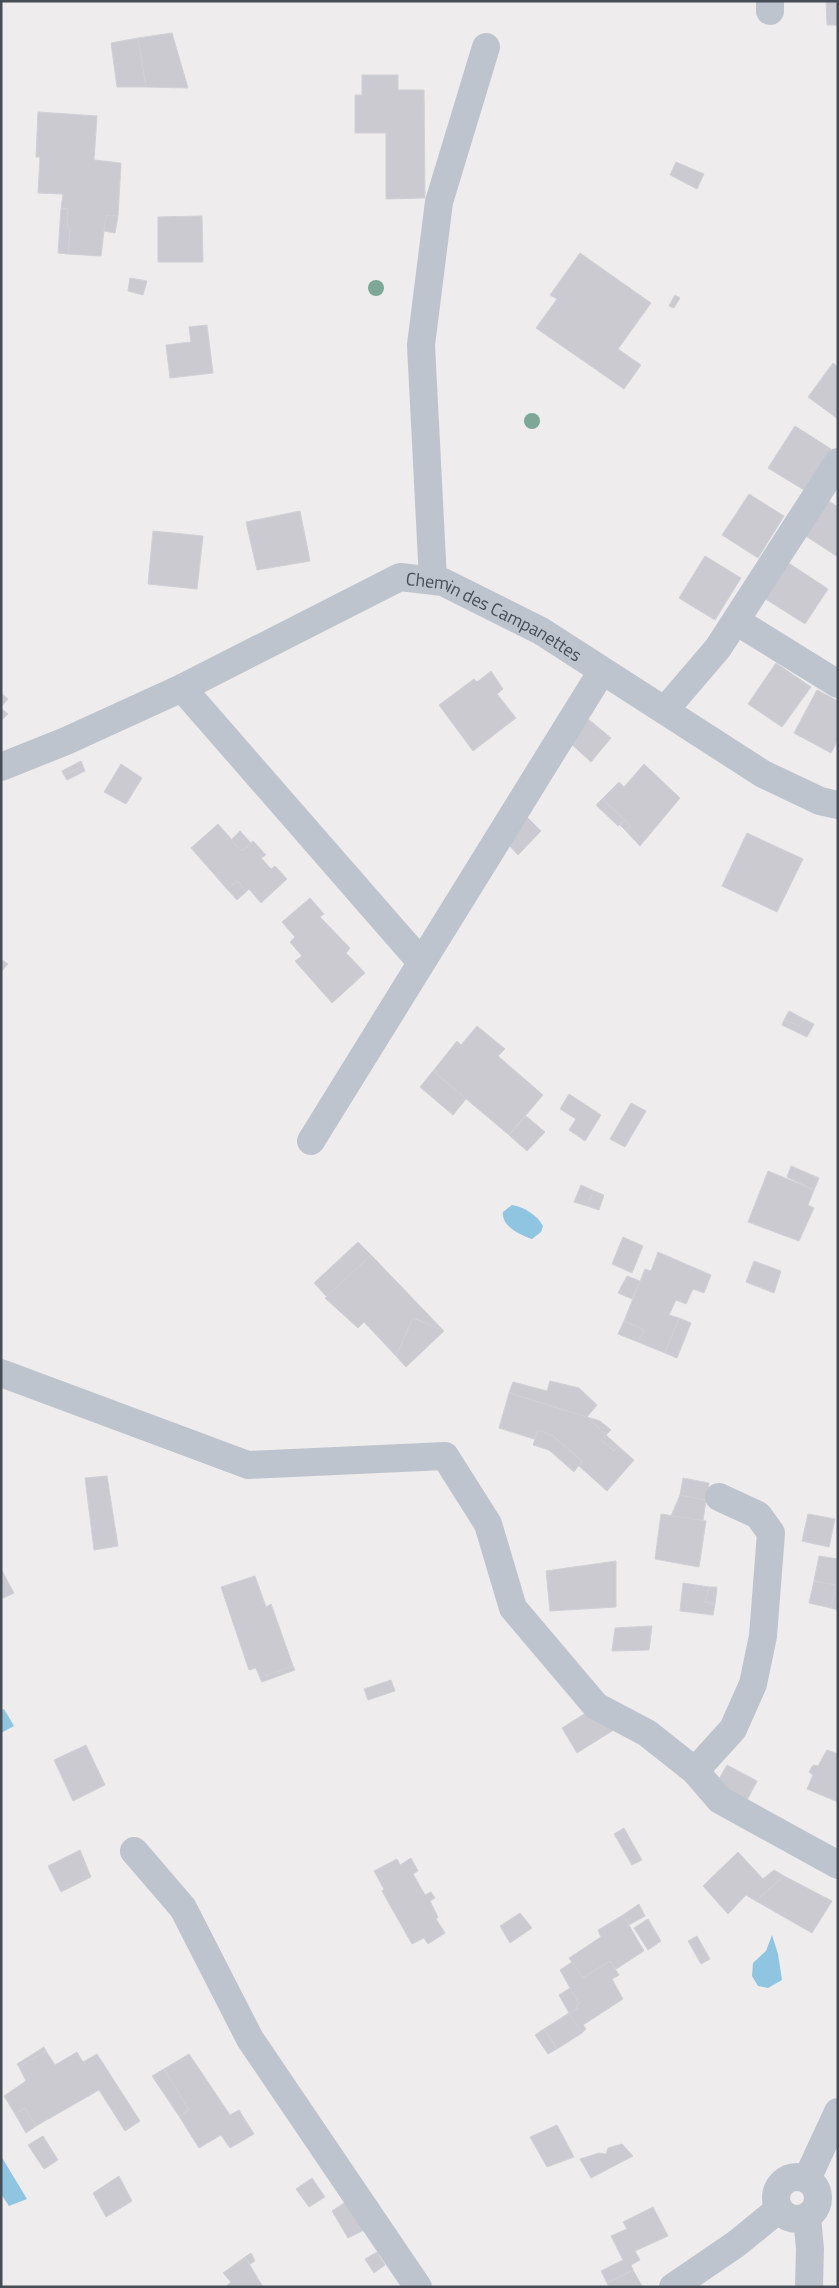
<svg xmlns="http://www.w3.org/2000/svg" width="839" height="2288" font-family="'Titillium Web',sans-serif">
<rect width="100%" height="100%" fill="#eeecec"/>
<g fill="#8fc5e1">
<path d="M512,1205C524,1207 537,1215 543,1226L541,1232L532,1239C520,1235 501,1226 503,1212Z"/>
<polygon points="4,1709 14,1726 1,1733 1,1711"/>
<polygon points="772,1935 778,1954 782,1980 768,1988 758,1986 752,1976 753,1963 766,1951"/>
<polygon points="1,2156 27,2199 9,2206 1,2194"/>
</g>
<g fill="#cacad0" stroke="#d0d1d7">
<polygon points="826,1 838,1 838,25 827,25"/>
<polygon points="172,33 188,88 146,87 138,38"/>
<polygon points="138,38 146,87 117,87 111,43"/>
<polygon points="362,75 398,75 398,90 424,90 425,198 386,199 386,133 355,133 355,95 362,95"/>
<polygon points="38,112 97,116 94,160 121,163 118,216 106,215 101,256 68,254 70,228 67,227 68,209 61,209 63,194 38,193 40,157 36,157"/>
<polygon points="676,162 704,174 697,189 670,175"/>
<polygon points="61,209 68,209 67,227 70,228 68,254 58,253"/>
<polygon points="106,215 118,216 115,233 104,231"/>
<polygon points="202,216 203,262 158,262 158,217"/>
<polygon points="580,253 651,303 618,349 641,365 624,389 536,328 557,299 550,295"/>
<polygon points="130,278 147,281 143,295 128,291"/>
<polygon points="675,295 680,298 674,308 669,306"/>
<polygon points="207,325 213,373 170,378 166,345 191,342 189,327"/>
<polygon points="833,363 838,367 838,419 808,397"/>
<polygon points="795,426 831,449 804,490 768,468"/>
<polygon points="749,494 784,516 758,558 722,535"/>
<polygon points="827,500 838,507 838,557 804,535"/>
<polygon points="300,511 310,561 257,570 246,522"/>
<polygon points="153,531 203,536 197,589 148,584"/>
<polygon points="705,556 741,578 715,620 679,598"/>
<polygon points="787,562 828,589 805,624 764,598"/>
<polygon points="776,663 811,687 782,727 748,704"/>
<polygon points="491,671 503,689 497,694 516,718 473,751 439,705 474,679 477,682"/>
<polygon points="817,690 838,701 838,740 831,753 794,733"/>
<polygon points="1,693 8,699 1,707"/>
<polygon points="1,708 8,714 1,721"/>
<polygon points="588,719 611,738 591,762 569,742"/>
<polygon points="81,761 83,766 64,775 62,771"/>
<polygon points="121,764 142,778 126,804 104,792"/>
<polygon points="644,764 680,798 640,846 626,831 630,825 602,799 619,782 624,787"/>
<polygon points="83,766 85,771 67,780 64,775"/>
<polygon points="602,799 625,820 618,826 596,805"/>
<polygon points="527,817 541,831 518,855 508,844"/>
<polygon points="625,820 630,825 626,831 620,825"/>
<polygon points="218,824 242,851 253,841 266,855 261,858 271,869 275,866 287,879 261,903 249,889 246,892 238,881 227,889 191,848"/>
<polygon points="240,831 251,843 242,851 231,840"/>
<polygon points="747,833 803,859 777,912 722,886"/>
<polygon points="238,881 246,892 237,900 227,889"/>
<polygon points="310,898 324,914 320,917 350,948 346,953 365,973 332,1003 295,961 302,956 290,942 295,937 282,922"/>
<polygon points="1,959 8,964 1,972"/>
<polygon points="789,1011 804,1019 799,1026 784,1020"/>
<polygon points="804,1019 814,1024 807,1037 782,1025 784,1020 799,1026"/>
<polygon points="477,1026 505,1049 498,1056 543,1095 509,1135 433,1071 457,1041 461,1045"/>
<polygon points="433,1071 466,1099 453,1115 420,1087"/>
<polygon points="569,1094 601,1115 585,1141 569,1130 576,1119 560,1109"/>
<polygon points="631,1103 646,1111 625,1147 610,1139"/>
<polygon points="526,1116 545,1132 527,1151 509,1135"/>
<polygon points="791,1166 819,1178 814,1190 787,1177"/>
<polygon points="768,1171 814,1190 808,1205 814,1208 799,1241 748,1222"/>
<polygon points="581,1185 594,1191 587,1206 574,1202"/>
<polygon points="594,1191 604,1195 599,1210 587,1206"/>
<polygon points="623,1237 643,1246 632,1273 612,1264"/>
<polygon points="358,1242 371,1255 327,1297 314,1283"/>
<polygon points="658,1252 711,1275 704,1293 693,1289 686,1304 676,1300 669,1315 679,1318 665,1353 638,1342 644,1330 624,1321 645,1269 651,1271"/>
<polygon points="371,1255 444,1331 413,1318 396,1356 364,1322 358,1328 325,1298"/>
<polygon points="754,1261 781,1271 774,1293 746,1282"/>
<polygon points="627,1276 640,1281 632,1299 618,1293"/>
<polygon points="413,1318 444,1331 406,1367 396,1356"/>
<polygon points="679,1318 691,1323 677,1358 665,1353"/>
<polygon points="624,1321 644,1330 638,1342 618,1334"/>
<polygon points="550,1381 579,1388 597,1405 587,1417 509,1393 513,1382 547,1391"/>
<polygon points="509,1393 587,1417 606,1435 601,1440 614,1451 618,1446 634,1460 607,1491 579,1466 582,1461 553,1436 538,1430 534,1439 499,1428"/>
<polygon points="587,1417 600,1421 611,1430 606,1435"/>
<polygon points="538,1430 553,1436 582,1461 574,1472 549,1450 533,1445"/>
<polygon points="606,1435 618,1446 614,1451 601,1440"/>
<polygon points="107,1476 118,1546 94,1550 85,1478"/>
<polygon points="683,1478 709,1483 706,1500 680,1495"/>
<polygon points="680,1495 706,1500 703,1521 671,1516"/>
<polygon points="661,1514 706,1521 699,1567 655,1559"/>
<polygon points="808,1514 835,1519 829,1547 802,1541"/>
<polygon points="819,1556 838,1559 838,1610 831,1608 836,1585 814,1581"/>
<polygon points="616,1561 616,1607 550,1611 546,1571"/>
<polygon points="1,1569 14,1593 1,1599"/>
<polygon points="255,1576 266,1607 271,1604 293,1666 260,1678 256,1668 249,1670 221,1587"/>
<polygon points="814,1581 836,1585 831,1608 809,1603"/>
<polygon points="683,1583 709,1587 705,1602 715,1604 713,1615 680,1611"/>
<polygon points="709,1587 717,1587 715,1604 705,1602"/>
<polygon points="652,1626 649,1650 612,1651 615,1628"/>
<polygon points="293,1666 295,1670 262,1682 260,1678"/>
<polygon points="391,1680 395,1691 368,1700 364,1689"/>
<polygon points="592,1709 620,1726 577,1753 562,1728"/>
<polygon points="86,1745 105,1785 73,1801 54,1760"/>
<polygon points="827,1750 838,1754 838,1802 807,1789 813,1775 809,1772 813,1765 818,1766"/>
<polygon points="727,1765 757,1781 745,1804 715,1786"/>
<polygon points="624,1828 642,1860 632,1865 614,1834"/>
<polygon points="80,1850 91,1877 61,1892 48,1866"/>
<polygon points="738,1852 763,1879 774,1870 784,1876 756,1901 746,1895 728,1914 703,1886"/>
<polygon points="411,1858 418,1871 413,1874 425,1895 431,1892 435,1898 430,1901 438,1917 436,1919 445,1933 428,1944 424,1938 412,1944 382,1891 384,1889 374,1871 397,1859 400,1865"/>
<polygon points="784,1876 832,1901 812,1933 756,1901"/>
<polygon points="639,1904 645,1916 629,1925 623,1915"/>
<polygon points="520,1913 532,1928 510,1943 500,1926"/>
<polygon points="623,1915 644,1951 616,1969 610,1961 583,1978 569,1958 601,1937 598,1930"/>
<polygon points="648,1919 661,1941 648,1950 634,1928"/>
<polygon points="697,1936 710,1959 701,1964 688,1941"/>
<polygon points="610,1961 619,1975 612,1979 623,1999 583,2025 586,2029 582,2033 569,2013 578,2009 576,2006 579,2004 560,1970 572,1962 583,1978"/>
<polygon points="570,1988 579,2004 576,2006 578,2009 569,2013 559,1995"/>
<polygon points="569,2013 582,2033 557,2049 544,2029"/>
<polygon points="544,2029 557,2049 548,2054 535,2035"/>
<polygon points="44,2047 46,2051 19,2067 17,2064"/>
<polygon points="46,2051 55,2065 77,2052 83,2062 97,2054 140,2121 125,2131 99,2090 36,2126 25,2108 15,2114 4,2096 26,2081 19,2067"/>
<polygon points="189,2054 230,2115 239,2110 254,2134 230,2148 221,2135 199,2148 179,2116 189,2110 164,2069"/>
<polygon points="164,2069 189,2110 179,2116 152,2076"/>
<polygon points="25,2108 36,2126 26,2133 15,2114"/>
<polygon points="557,2125 574,2157 547,2167 530,2137"/>
<polygon points="43,2136 58,2160 44,2169 28,2145"/>
<polygon points="622,2144 633,2156 591,2178 580,2159 599,2153 606,2154 608,2148"/>
<polygon points="119,2176 132,2201 106,2217 93,2193"/>
<polygon points="312,2178 325,2197 309,2207 296,2189"/>
<polygon points="347,2201 366,2229 348,2238 332,2211"/>
<polygon points="653,2207 668,2236 635,2251 640,2260 631,2265 633,2270 607,2283 601,2271 623,2260 611,2236 627,2229 623,2222"/>
<polygon points="377,2252 385,2265 374,2273 365,2259"/>
<polygon points="251,2253 255,2261 250,2264 245,2257"/>
<polygon points="245,2257 263,2287 225,2287 231,2282 223,2273"/>
<polygon points="633,2270 642,2286 609,2287 607,2283"/>
</g>
<g fill="none" stroke-linecap="round" stroke-linejoin="round">
<g stroke="#bec4cd" stroke-width="28">
<polyline points="770,1 770,11"/>
<polyline points="433,580 421,345 439,202 486,47"/>
<polyline points="736,621 838,684"/>
<polyline points="182,688 421,962"/>
<polyline points="665,710 718,648 838,462"/>
<path id="s1" d="M1,767L66,741L182,688L400,577L443,582L541,631L763,774L820,801L838,805"/>
<polyline points="311,1141 602,671"/>
<polyline points="1,1373 248,1465 445,1456 488,1524 513,1608 596,1706 647,1733 695,1771 720,1800 838,1865"/>
<polyline points="695,1771 733,1729 753,1684 763,1636 771,1533 758,1515 719,1497"/>
<polyline points="134,1851 183,1908 250,2039 418,2287"/>
<circle cx="797" cy="2198" r="21"/>
<polyline points="807,2179 838,2112"/>
<polyline points="807,2217 810,2249 809,2287"/>
<polyline points="673,2287 736,2244 779,2209"/>
</g>
</g>
<g fill="#7da797">
<circle cx="376" cy="288" r="8"/>
<circle cx="532" cy="421" r="8"/>
</g>
<g text-anchor="middle" dominant-baseline="central" stroke-width="5" stroke-linejoin="round" paint-order="stroke">
<g font-size="18" fill="#464d57" stroke="#fff">
<text stroke="none"><textPath href="#s1" startOffset="545">Chemin des Campanettes</textPath></text>
</g>
</g>
<rect width="839" height="2288" fill="none" stroke="#464d57" stroke-width="5"/>
</svg>
